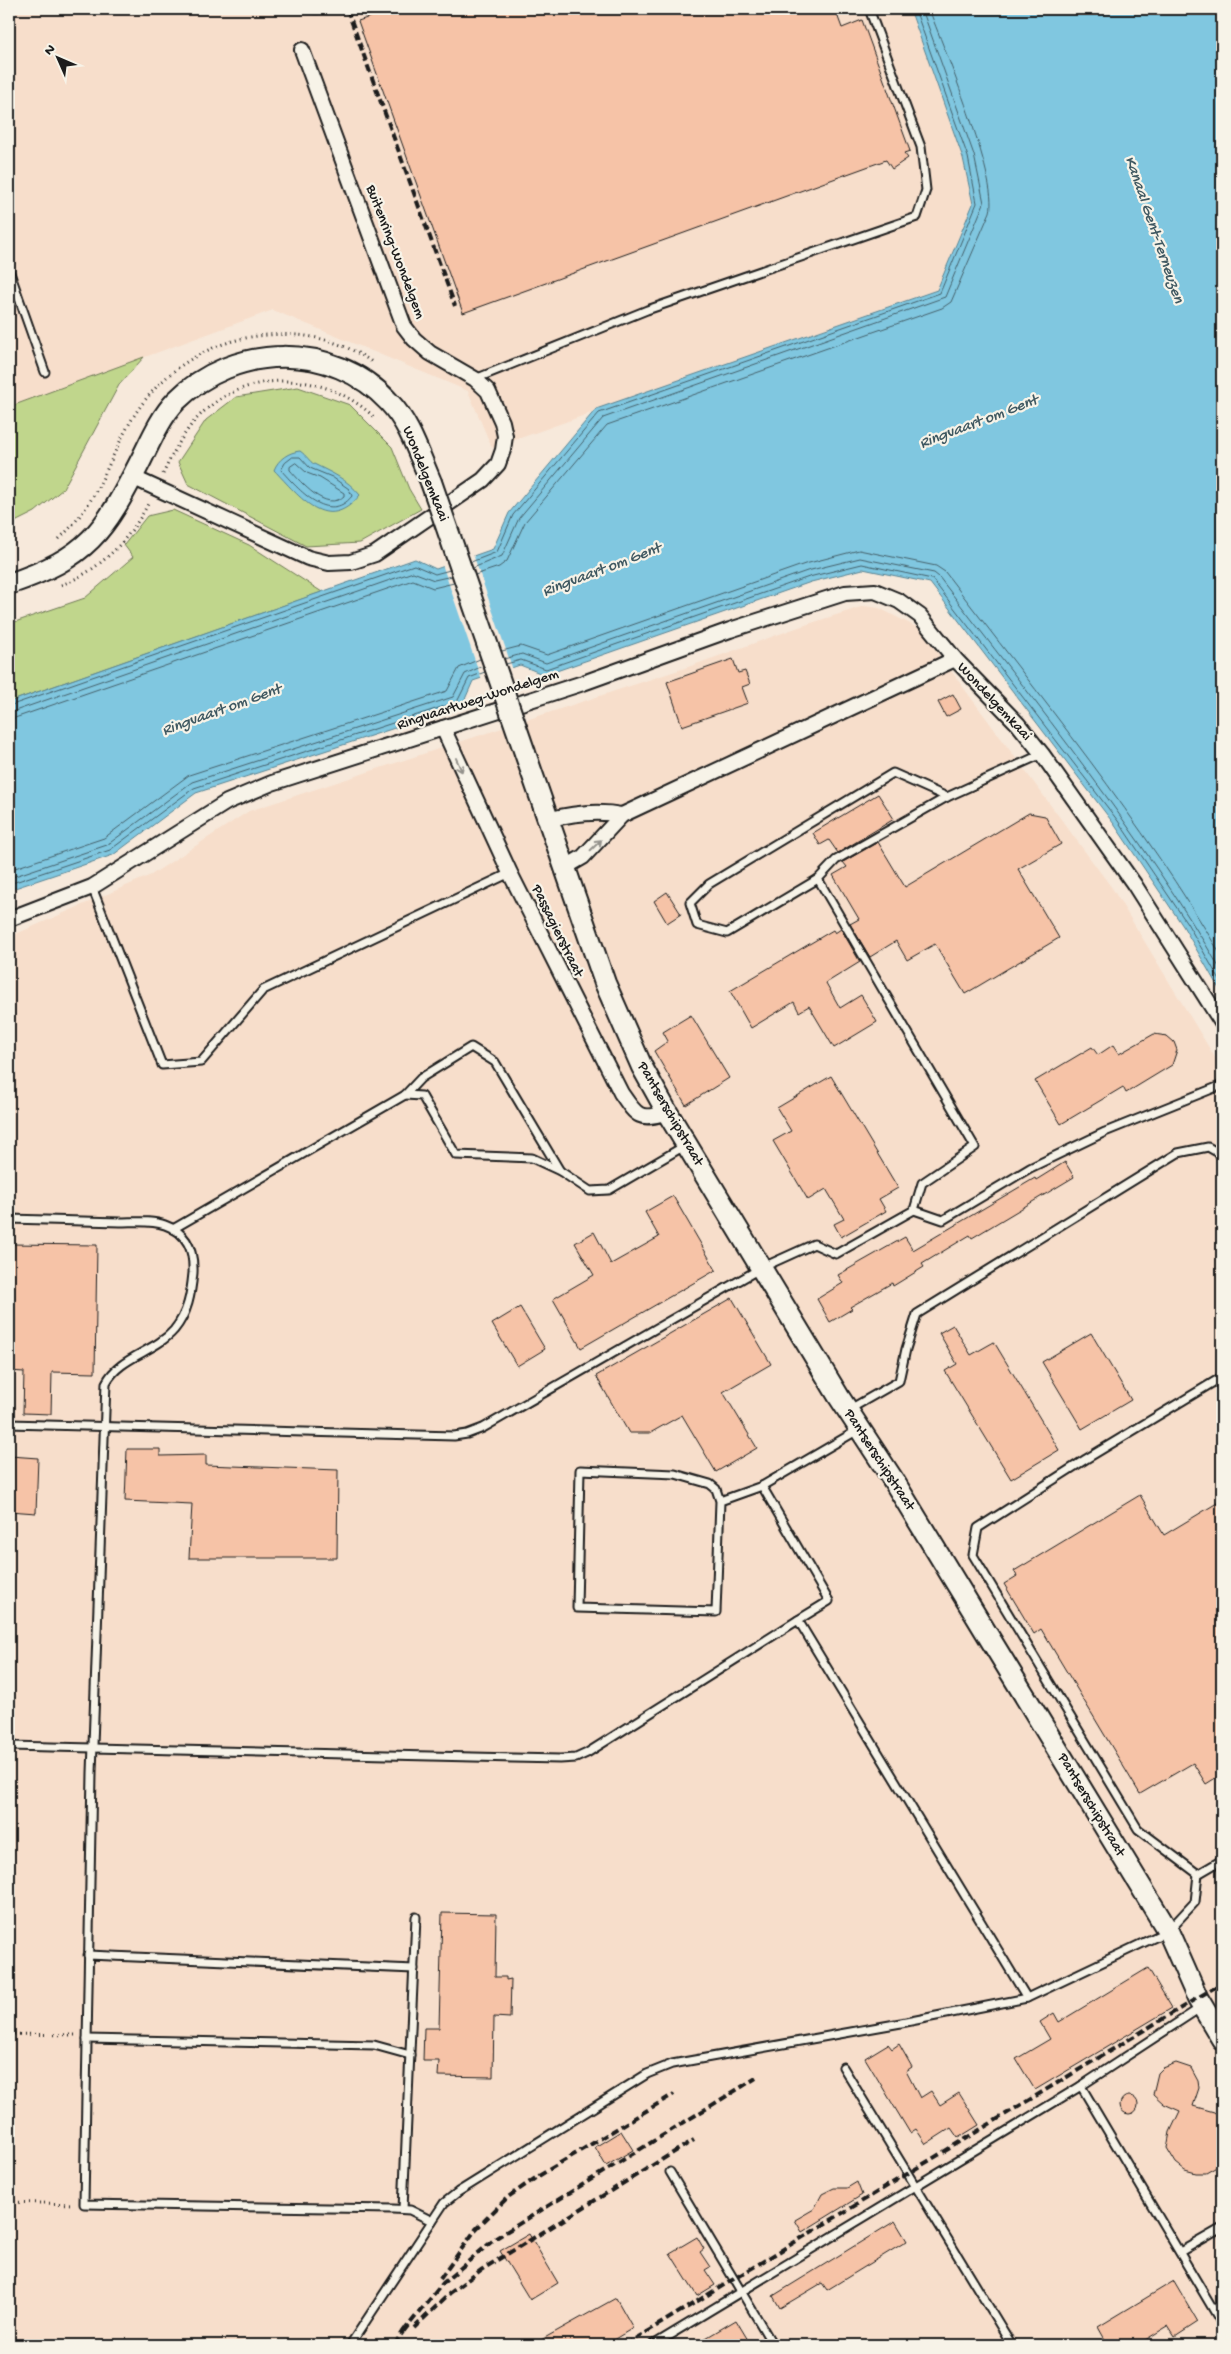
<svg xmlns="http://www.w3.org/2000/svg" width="1231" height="2354" font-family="'Gochi Hand',sans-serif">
<rect width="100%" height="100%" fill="#f7e9db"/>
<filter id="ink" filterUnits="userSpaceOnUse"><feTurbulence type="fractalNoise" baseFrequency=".02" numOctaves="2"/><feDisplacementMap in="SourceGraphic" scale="10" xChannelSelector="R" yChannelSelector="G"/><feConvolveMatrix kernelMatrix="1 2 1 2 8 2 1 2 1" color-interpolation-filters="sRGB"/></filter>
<g filter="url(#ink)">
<g fill="#f7decb">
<polygon points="9,9 910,9 963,158 973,204 937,290 492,448 468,391 273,310 9,407"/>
<polygon points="864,606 879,608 920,629 1112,888 1222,1069 1222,2345 9,2345 9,937 151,875 249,811 688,667 799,627"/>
</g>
<g fill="#c0d68c" stroke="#6e7954">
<polygon points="144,357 119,385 63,489 35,512 9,525 9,407"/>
<polygon points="298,387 350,405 392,447 409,489 421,509 360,543 306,546 188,484 178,462 206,420 236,397"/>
<polygon points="173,510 249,545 322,592 9,702 9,624 85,598 133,557 124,545 147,516"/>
</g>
<g fill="#80c7e0" stroke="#588392">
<polygon points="910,9 1222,9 1222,994 1183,926 1114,824 930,583 863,569 811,582 545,675 520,665 473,681 462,706 196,793 113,855 9,890 9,702 415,559 436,569 493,549 509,513 596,409 937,290 973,204 963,158"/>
<path d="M300,451C306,455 310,462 314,464C332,473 347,479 360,495C327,535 300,497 274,470C278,459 289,452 300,451Z"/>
</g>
<polygon fill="#f7e9db" points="473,554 513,670 482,681 442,564"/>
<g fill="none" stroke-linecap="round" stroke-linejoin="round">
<g stroke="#44606a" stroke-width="1">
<path d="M293,457H300L310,468L332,477L349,489L352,496C329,525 298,489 281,470L285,463Z"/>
<path d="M296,463L307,473L320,478L344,493V496C326,513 301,482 290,470V467Z"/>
<polyline points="471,562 497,552 513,515 599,413 940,293 977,203 968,157 915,9"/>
<polyline points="473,568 502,556 519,518 603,418 945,297 984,203 974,155 922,9"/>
<path d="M475,575L499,567L507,561L525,522L607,425L942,308L951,302L990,212C999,180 943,46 929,9"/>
<path d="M502,651L521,646L547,655L805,564L859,550L936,566L945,572C1041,698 1142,820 1222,957"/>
<path d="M504,659L522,654L546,663L807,571L860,558L934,573L939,577C1038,706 1140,831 1222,972"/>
<polyline points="506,664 521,660 546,669 809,577 862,564 932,579 1118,821 1187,923 1222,984"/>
<polyline points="9,706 414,565 435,574 450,570"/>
<polyline points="9,713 413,572 434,580 452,576"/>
<polyline points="9,720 413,580 433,588 454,583"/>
<polyline points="9,870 104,838 189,775 447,691 459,668 480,659"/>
<polyline points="9,878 107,845 192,782 453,697 465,674 483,666"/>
<polyline points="9,884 110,850 194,788 457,702 469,678 485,672"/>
</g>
</g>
<g fill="#f6c3a7" stroke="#1c1c1c">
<polygon points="394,9 835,9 842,28 862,20 910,151 904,153 908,158 892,169 886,160 463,313 358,21"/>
<polygon points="733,659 738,673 745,671 750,684 742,687 748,703 682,726 667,682"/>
<polygon points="953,694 961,709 946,717 938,702"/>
<polygon points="878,794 894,819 838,853 829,840 820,845 813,833"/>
<polygon points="1029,813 1045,816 1061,844 1018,869 1059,938 965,994 935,944 907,960 896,941 870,957 850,924 859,919 833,875 847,867 843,862 878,842 905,887"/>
<polygon points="667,892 681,914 667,923 654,901"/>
<polygon points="841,929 860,962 826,983 840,1008 861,995 877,1022 834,1048 809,1006 799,1012 794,1002 751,1028 730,991 833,930 835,933"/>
<polygon points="691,1015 729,1078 686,1105 654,1051 668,1041 663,1032"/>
<polygon points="1154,1034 1167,1036 1174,1042 1177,1050 1172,1065 1126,1093 1123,1087 1061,1124 1035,1081 1092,1047 1098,1055 1113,1045 1119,1054"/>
<polygon points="831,1076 898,1188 879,1199 886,1211 841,1237 834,1224 844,1219 826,1189 808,1200 773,1141 791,1131 777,1108"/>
<polygon points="1065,1162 1074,1177 972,1238 970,1235 922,1264 924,1267 893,1286 892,1283 850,1307 852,1309 830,1322 817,1299 843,1283 838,1275 905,1237 913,1250 1035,1178 1036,1180"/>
<polygon points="673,1196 716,1270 581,1348 553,1299 594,1275 575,1243 594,1232 611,1264 659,1237 645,1212"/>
<polygon points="9,1244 97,1245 95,1373 52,1372 51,1414 23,1413 24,1372 9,1371"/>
<polygon points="732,1298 771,1364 723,1392 757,1448 716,1472 682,1415 650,1433 629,1433 596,1376"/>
<polygon points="520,1307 545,1349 517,1366 492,1324"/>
<polygon points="953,1325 971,1355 994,1342 1059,1450 1011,1479 945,1371 957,1364 939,1333"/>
<polygon points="1091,1333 1131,1400 1082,1429 1042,1362"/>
<polygon points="127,1449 160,1449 160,1456 206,1455 206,1465 338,1470 337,1558 189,1558 192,1504 125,1501"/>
<polygon points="10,1456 38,1458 36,1513 9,1511"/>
<polygon points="1140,1495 1164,1535 1222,1500 1222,1774 1206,1784 1193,1763 1140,1794 1041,1629 1034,1634 1004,1584 1017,1576 1014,1571"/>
<polygon points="442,1913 496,1914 495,1977 506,1977 506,1980 511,1979 510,2018 494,2017 493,2077 438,2076 439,2061 423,2061 424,2028 439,2028"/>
<polygon points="1148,1968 1172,2008 1035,2090 1016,2059 1050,2039 1040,2022 1054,2013 1059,2022"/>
<polygon points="888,2044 892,2049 899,2044 912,2067 906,2071 920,2098 931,2091 940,2105 959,2093 979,2125 958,2138 951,2128 926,2144 916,2129 910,2133 865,2058"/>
<polygon points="1176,2063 1191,2068 1198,2081 1199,2088 1193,2106 1214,2112 1222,2118 1222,2164 1206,2173 1196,2173 1185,2170 1176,2163 1167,2148 1170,2132 1180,2111 1164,2104 1153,2094 1158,2073 1163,2068"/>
<circle cx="1129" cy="2105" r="9"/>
<polygon points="621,2131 633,2150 606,2166 595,2147"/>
<polygon points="857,2182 862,2195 802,2232 795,2220 814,2209 822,2194 834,2188 847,2188"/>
<polygon points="895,2221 907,2241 827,2290 822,2283 780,2308 773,2296"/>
<polygon points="529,2234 558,2283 530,2300 500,2251"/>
<polygon points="697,2237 704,2249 700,2252 710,2267 705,2270 715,2285 697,2296 670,2253"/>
<polygon points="1174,2281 1198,2322 1175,2337 1168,2326 1137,2345 1108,2345 1098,2327"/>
<polygon points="616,2298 633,2328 605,2345 532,2345"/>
<polygon points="736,2320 751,2345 694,2345"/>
</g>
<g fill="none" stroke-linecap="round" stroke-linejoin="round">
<defs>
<g id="service">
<polyline points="315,9 317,9"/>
<polyline points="9,270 45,372"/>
<polyline points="475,379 647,310 917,217 926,190 921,147 869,9"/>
<polyline points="818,879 727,933 697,925 690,903 709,884 893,773 947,797"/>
<polyline points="92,887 162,1065 201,1062 263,990 510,873"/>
<polyline points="405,1095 422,1096 456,1155 532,1158 560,1171"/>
<polyline points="914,1210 943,1220 1030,1168 1105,1132 1222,1085"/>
<path d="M9,1219C46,1220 83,1221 120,1222C134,1222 152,1220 165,1225C188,1233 194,1251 193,1273C191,1294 188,1313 174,1330C155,1352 119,1357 106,1383L92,1773L84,2204L393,2209L410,2210L432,2221"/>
<polyline points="173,1229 405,1095 421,1078 471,1047 495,1062 560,1171 590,1191 609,1190 686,1145"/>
<polyline points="1222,1377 1086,1459 978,1528 973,1555 1138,1829 1198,1874 1222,1860"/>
<polyline points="850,1409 899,1381 906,1349 917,1314 1178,1153 1208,1147 1222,1155"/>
<polyline points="9,1424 454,1436 467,1434 483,1428 761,1268 814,1244 836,1254 914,1210 922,1183 975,1147 818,879 836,860 947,797 1042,754"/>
<polyline points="762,1486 858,1430"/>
<polyline points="720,1501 716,1612 577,1608 580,1470 675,1474 710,1484 716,1489 720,1501 762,1486 829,1601 798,1620"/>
<polyline points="9,1746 560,1759 576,1758 587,1753 798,1620 1027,1998"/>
<polyline points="88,1955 414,1969"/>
<polyline points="87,2039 374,2045 410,2055"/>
<polyline points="843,2067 1012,2345"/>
<polyline points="1081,2086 1222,2324"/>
<polyline points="670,2172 773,2345"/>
<polyline points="403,2209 416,1917"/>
<polyline points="1180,2252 1222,2228"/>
<polyline points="350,2345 444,2203 458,2192 647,2074 672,2064 901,2023 1027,1998 1168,1931 1195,1902 1198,1874"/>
<polyline points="653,2345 1081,2086 1200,2008"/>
</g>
<g id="minor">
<polyline points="132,477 308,558 329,563 351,562 375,554 483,480 498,464 503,450 505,436 502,422 488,391 475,379 430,353 414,339 404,326 302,50"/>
<path d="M443,728L510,873L621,1093C636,1115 639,1122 667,1112"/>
<path d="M547,820C573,813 597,810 622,815"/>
<polyline points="564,868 583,857 622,815 955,659"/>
<polyline points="9,919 92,887 227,802 272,783 583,683 730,630 845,593 875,591 899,601 920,616 955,659 1018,724 1042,754 1134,884 1222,1023"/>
</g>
<g id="secondary">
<path d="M9,584C88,557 104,533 141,460C151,440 160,418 176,401C234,343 333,341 389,402C410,424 419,455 431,482"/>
<polyline points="525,753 605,983 642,1067 667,1112 839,1397 892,1478 1168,1931 1198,1999 1222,2039"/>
</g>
</defs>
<use href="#service" stroke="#1c1c1c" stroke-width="11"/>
<use href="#minor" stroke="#1c1c1c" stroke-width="18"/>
<use href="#secondary" stroke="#1c1c1c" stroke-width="24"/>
<g stroke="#1c1c1c" stroke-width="3" stroke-dasharray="1 4" stroke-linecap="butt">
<path d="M163,474C171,457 180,439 192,424C239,367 325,368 376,419"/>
<path d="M59,539C98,502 104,470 128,426C157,373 208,339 268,335C305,332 341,340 372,362"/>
<path d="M61,585C100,571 131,538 149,502"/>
<polyline points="9,2034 76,2035"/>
<polyline points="9,2202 73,2204"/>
</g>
<use href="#service" stroke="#f7f3e8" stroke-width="7"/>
<use href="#minor" stroke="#f7f3e8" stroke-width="14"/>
<use href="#secondary" stroke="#f7f3e8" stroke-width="20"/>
<g stroke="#1c1c1c" stroke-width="4" stroke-dasharray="8 4" stroke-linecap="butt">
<polyline points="347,9 455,306"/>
<polyline points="364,9 367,18"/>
<polyline points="440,2279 476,2229 508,2197 537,2177 674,2094"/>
<polyline points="414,2328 450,2293 481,2270 694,2140"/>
<polyline points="403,2332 443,2283 496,2238 756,2078"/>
<polyline points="394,2345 407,2326"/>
<polyline points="625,2345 1222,1983"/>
</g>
<defs>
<polyline id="secondary-bridge" points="431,482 525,753"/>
</defs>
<use href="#secondary-bridge" stroke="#1c1c1c" stroke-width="24" stroke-linecap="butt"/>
<use href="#secondary-bridge" stroke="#f7f3e8" stroke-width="20"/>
</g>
<defs><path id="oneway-shaft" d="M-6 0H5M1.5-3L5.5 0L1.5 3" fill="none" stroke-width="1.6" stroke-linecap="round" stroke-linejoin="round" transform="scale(1.25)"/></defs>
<g stroke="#94928c">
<use href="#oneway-shaft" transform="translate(459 765) rotate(66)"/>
<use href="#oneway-shaft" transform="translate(596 845) rotate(-44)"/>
</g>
</g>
<g text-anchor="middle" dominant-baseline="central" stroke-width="4.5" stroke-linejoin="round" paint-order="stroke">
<g font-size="15" fill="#1c1c1c" stroke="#f7f3e8">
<text transform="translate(395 252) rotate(69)">Buitenring-Wondelgem</text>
<text transform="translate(425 474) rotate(68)">Wondelgemkaai</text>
<text transform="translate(478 700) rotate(-18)">Ringvaartweg-Wondelgem</text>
<text transform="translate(994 702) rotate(47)">Wondelgemkaai</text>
<text transform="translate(557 931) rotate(64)">Passagierstraat</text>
<text transform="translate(670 1114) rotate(60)">Pantserschipstraat</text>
<text transform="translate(879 1460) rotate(57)">Pantserschipstraat</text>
<text transform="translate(1091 1805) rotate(59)">Pantserschipstraat</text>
</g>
<g font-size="16" font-style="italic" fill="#3f5861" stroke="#f7f3e8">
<text transform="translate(1153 230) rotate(71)">Kanaal Gent-Terneuzen</text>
<text transform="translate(979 423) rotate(-21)">Ringvaart om Gent</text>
<text transform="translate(602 571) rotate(-21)">Ringvaart om Gent</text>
<text transform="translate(222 711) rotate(-20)">Ringvaart om Gent</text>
</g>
</g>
<rect width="1231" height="2354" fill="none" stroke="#f7f3e8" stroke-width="30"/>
<rect x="15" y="15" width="1201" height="2324" fill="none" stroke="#1c1c1c" stroke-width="2" filter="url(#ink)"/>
<g transform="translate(58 58) rotate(315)" stroke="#f7f3e8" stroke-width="4" paint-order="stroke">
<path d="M0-4L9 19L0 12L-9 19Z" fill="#1c1c1c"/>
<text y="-8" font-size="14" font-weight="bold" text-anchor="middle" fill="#1c1c1c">N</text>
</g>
</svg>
